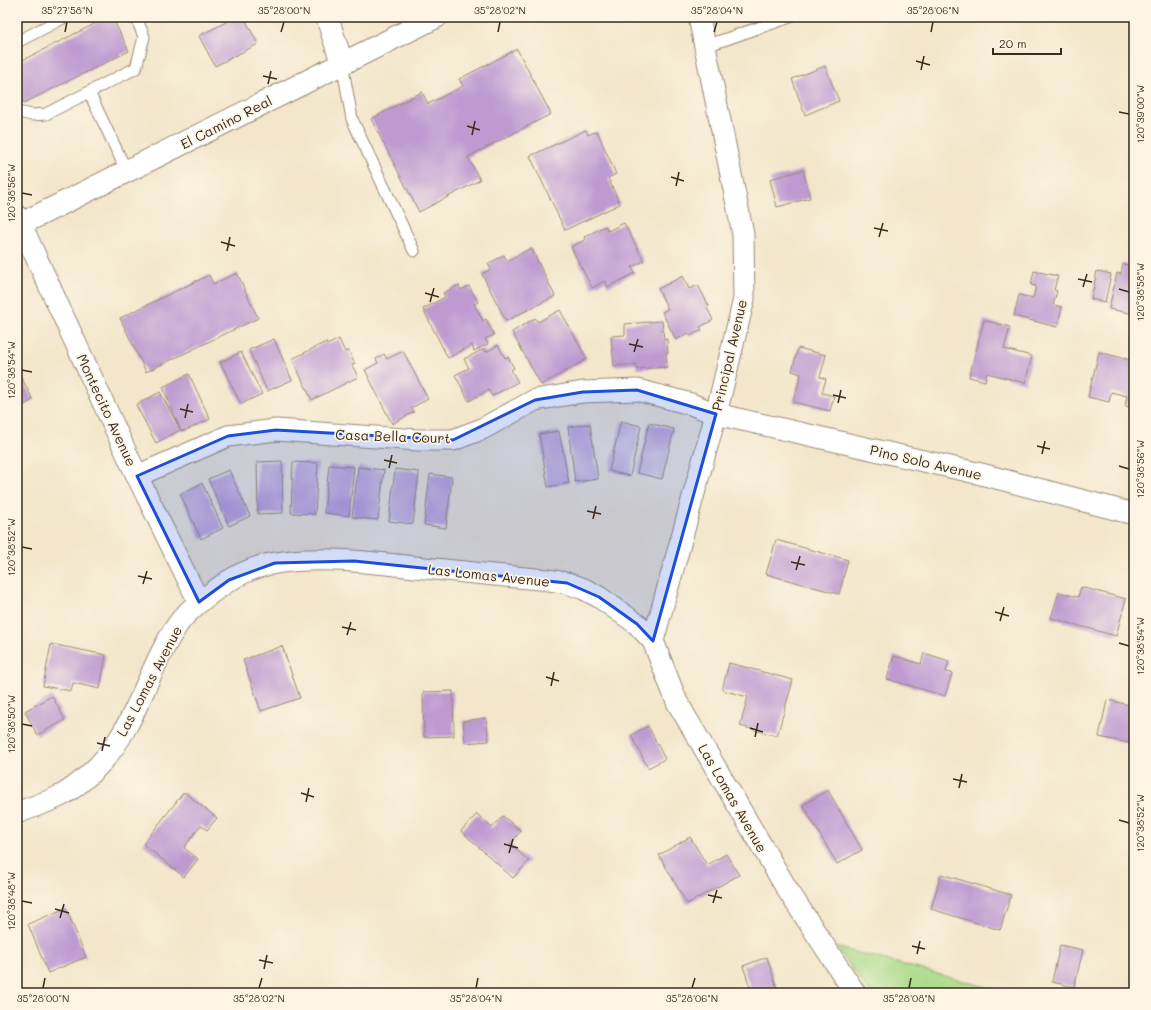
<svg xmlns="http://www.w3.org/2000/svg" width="1151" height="1010" font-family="Mali,sans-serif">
<rect width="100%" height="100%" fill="#fcf5e5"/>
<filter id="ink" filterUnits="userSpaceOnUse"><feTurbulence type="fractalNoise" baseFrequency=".025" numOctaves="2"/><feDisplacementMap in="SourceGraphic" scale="8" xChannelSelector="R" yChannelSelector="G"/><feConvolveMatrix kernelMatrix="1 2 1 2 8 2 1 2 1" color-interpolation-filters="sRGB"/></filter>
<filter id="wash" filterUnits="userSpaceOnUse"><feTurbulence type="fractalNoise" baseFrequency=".012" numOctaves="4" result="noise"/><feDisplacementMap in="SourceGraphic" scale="16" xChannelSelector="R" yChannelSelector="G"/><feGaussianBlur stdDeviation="0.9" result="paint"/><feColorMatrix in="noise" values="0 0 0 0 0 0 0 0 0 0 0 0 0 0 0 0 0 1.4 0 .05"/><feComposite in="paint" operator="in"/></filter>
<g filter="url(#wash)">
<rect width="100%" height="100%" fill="#f3e6ca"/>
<polygon fill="#a9da88" stroke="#728253" points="836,947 1009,993 870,993"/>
<g id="blocks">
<g fill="#be9ad1">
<polygon points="108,17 112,17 129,51 24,103 17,90 17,63"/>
<polygon points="236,17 244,17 258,44 215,66 199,36"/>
<polygon points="517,49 551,114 468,157 480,180 419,212 371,119 422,92 428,104 463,86 459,79"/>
<polygon points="825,66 839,101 805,115 792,79"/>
<polygon points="586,130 588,135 597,131 616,174 608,178 620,204 565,230 530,156"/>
<polygon points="803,170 810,198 777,207 770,179"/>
<polygon points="624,223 644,261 632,267 635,273 608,287 605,281 592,288 571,247 585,240 584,237 605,226 608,231"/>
<polygon points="531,248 555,296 506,321 482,274 491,269 488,264 504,255 507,261"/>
<polygon points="1123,264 1134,266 1134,296 1130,313 1109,309 1117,273 1121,274"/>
<polygon points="1034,271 1058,276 1054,290 1057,291 1053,305 1062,307 1057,327 1014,316 1019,295 1033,298 1036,286 1031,285"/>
<polygon points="1097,271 1111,274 1105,302 1091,299"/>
<polygon points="237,273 258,318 146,372 120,318 209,275 213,284"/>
<polygon points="683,276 689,289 698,285 709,306 707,308 713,320 700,327 702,330 690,336 688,333 676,340 662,312 668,309 658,289"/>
<polygon points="459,285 461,290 469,286 478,302 474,304 483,321 486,319 494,335 485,339 488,344 474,351 472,345 448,358 423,309 445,297 443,293"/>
<polygon points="560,310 587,359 541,385 512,332 535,318 538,322"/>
<polygon points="984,320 1010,327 1004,349 1032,356 1025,383 987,373 985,381 969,377"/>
<polygon points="662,321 664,340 667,339 668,353 666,353 667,367 637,369 636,364 614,366 611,336 625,335 625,324"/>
<polygon points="274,339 292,380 267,391 249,350"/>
<polygon points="339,339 345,352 348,350 355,364 352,365 358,377 312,400 292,359 326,342 327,345"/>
<polygon points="498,345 505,358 508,357 514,368 511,370 518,382 492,396 488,390 469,401 455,375 469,368 464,359 484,349 486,352"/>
<polygon points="798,348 826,355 820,377 826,379 822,393 834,396 830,411 793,402 801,374 792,371"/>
<polygon points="403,351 428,399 411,408 414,412 392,424 365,370 378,363 376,359 384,354 387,359"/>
<polygon points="241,352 262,394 241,404 220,362"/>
<polygon points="1099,352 1134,361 1134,408 1125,406 1127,396 1111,392 1109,402 1088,397"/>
<polygon points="17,369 33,400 17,409"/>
<polygon points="189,374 210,419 184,431 180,430 156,443 136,405 160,392 180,429 163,387"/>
<polygon points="621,421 641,426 630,476 609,471"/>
<polygon points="649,423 674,429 662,479 637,473"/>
<polygon points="590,424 598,479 575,482 568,427"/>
<polygon points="559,431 569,483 548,487 539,434"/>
<polygon points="282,461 283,513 258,514 257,462"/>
<polygon points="293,462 318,463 315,514 291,513"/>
<polygon points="329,465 354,467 349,516 324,513"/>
<polygon points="358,467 384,470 378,520 352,517"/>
<polygon points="395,469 419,472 413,524 389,521"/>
<polygon points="229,470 250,516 229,526 208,479"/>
<polygon points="430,474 452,477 446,528 424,525"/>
<polygon points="202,483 223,528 201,539 180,494"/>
<polygon points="776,540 848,560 839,594 766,574"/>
<polygon points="1081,587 1126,599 1116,636 1051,618 1059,592 1078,597"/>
<polygon points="51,644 106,655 100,689 73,683 71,691 43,686"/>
<polygon points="282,646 300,698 261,711 243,660"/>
<polygon points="924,653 949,661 946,672 952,673 945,696 887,679 894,656 921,664"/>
<polygon points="729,663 793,680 777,736 740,726 748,697 722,690"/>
<polygon points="453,691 454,736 424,737 423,692"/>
<polygon points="52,696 65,720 37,735 25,711"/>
<polygon points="1107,700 1134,706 1134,744 1099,737"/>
<polygon points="486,718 489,741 465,743 463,721"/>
<polygon points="648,726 665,759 648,768 631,735"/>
<polygon points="828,790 862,850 837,864 803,805"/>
<polygon points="184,792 217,818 207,830 201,825 184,848 198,859 184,877 143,844"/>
<polygon points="477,814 492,828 503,816 521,831 510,844 529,861 513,878 461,831"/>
<polygon points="690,837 707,865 726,854 739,875 687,904 659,855"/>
<polygon points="941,874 1011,895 1000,930 931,909"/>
<polygon points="66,908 86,957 48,973 28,924"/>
<polygon points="1060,945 1083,950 1074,987 1052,982"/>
<polygon points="767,957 778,991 772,993 752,993 743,966"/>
</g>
</g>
</g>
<g filter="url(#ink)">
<use href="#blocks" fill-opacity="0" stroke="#978874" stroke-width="1"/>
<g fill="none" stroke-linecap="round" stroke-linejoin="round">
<defs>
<g id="service">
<polyline points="17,42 65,17"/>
<polyline points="706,46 790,17"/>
<polyline points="342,63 352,119 414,251"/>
<polyline points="89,92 127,172"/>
<polyline points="17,112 32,115 46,114 136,68 144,37 136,17"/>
</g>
<g id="minor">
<polyline points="17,216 137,476 199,602"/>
<polyline points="137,476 228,436 276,430 418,440 453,440 482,429 535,400 583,392 637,390 691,404 716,414 981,474 1134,514"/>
<polyline points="653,641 716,414 744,299 743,234 699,17"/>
<path d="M17,813C31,807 46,803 60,796C74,789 87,777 98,766C137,726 147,669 178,624C188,610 203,599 217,589C234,576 255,566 276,563C317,556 365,562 406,566C454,571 502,576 549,580L567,583L584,589L599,597L637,624L653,641L677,702L787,889L855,993"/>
</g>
<polyline id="tertiary" points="327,17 342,63"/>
<polyline id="secondary" points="17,226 436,17"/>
</defs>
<use href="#service" stroke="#978874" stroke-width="13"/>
<use href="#minor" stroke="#978874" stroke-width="23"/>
<use href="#tertiary" stroke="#978874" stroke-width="24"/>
<use href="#secondary" stroke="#978874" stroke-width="24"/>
<use href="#service" stroke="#fff" stroke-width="11"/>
<use href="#minor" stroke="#fff" stroke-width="21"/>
<use href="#tertiary" stroke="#fff" stroke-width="22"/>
<use href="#secondary" stroke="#fff" stroke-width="22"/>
</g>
</g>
<path fill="#1d4ed8" fill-opacity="0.2" stroke="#1d4ed8" stroke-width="3" stroke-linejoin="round" d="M637,390L716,414L653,641L637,624L599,597L567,583L354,561L275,563L229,580L199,602L137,476L228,436L276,430L453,440L535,400L583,392Z"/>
<path fill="none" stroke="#3b2a1e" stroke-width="1.5" d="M65,32L67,22M281,32L284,22M498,32L500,22M714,32L717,22M931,32L933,22M916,61L930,65M921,70L924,56M263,76L277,79M268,84L271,71M1119,112L1129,114M467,126L480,130M472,135L475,121M671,177L684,181M676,186L679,172M22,193L32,195M874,228L888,231M879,237L883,223M221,242L235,246M227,251L230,237M1078,279L1092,282M1083,287L1087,274M1119,289L1129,292M425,293L439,297M430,302L434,288M629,344L643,347M634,352L638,339M22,370L32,372M833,395L846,398M838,403L841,390M180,409L193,412M185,418L188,404M1037,446L1050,449M1042,454L1045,441M384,460L397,463M1119,466L1129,469M389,468L392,455M587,511L601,514M593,519L596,506M22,547L32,549M791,562L805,565M796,570L800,556M138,576L152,579M143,584L147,571M995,612L1009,616M1000,621L1004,607M342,627L356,630M347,635L351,622M1119,643L1129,646M546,677L559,681M551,686L554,672M22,724L32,726M750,728L763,732M755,737L758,723M97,743L110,746M102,751L105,737M953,779L967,782M959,788L962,774M301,793L314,797M306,802L309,788M1119,820L1129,823M504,844L518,848M509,853L513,839M708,895L722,898M22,901L32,903M713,903L717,890M55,909L69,913M60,918L64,904M912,946L925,949M917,954L920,941M259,960L273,963M264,969L267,955M43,988L45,978M259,988L262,978M476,988L478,978M692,988L695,978M909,988L911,978"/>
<g text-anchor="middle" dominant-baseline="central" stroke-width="3.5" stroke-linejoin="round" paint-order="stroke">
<g font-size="14" fill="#3b2a1e" stroke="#fcf5e5">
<text transform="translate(226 122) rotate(-27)">El Camino Real</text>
<text transform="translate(729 355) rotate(-77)">Principal Avenue</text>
<text transform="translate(107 410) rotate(65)">Montecito Avenue</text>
<text transform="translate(393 436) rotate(2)">Casa Bella Court</text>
<text transform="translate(926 462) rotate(13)">Pino Solo Avenue</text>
<text transform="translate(489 575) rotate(6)">Las Lomas Avenue</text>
<text transform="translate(149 681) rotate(-62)">Las Lomas Avenue</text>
<text transform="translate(733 798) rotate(60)">Las Lomas Avenue</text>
</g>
</g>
<rect width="1151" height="1010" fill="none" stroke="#fcf5e5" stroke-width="44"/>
<path d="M993 48v6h68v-6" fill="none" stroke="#3b2a1e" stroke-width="2"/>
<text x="999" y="48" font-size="12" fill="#3b2a1e" stroke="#fcf5e5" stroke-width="3" paint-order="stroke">20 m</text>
<rect x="22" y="22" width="1107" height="966" fill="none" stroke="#3b2a1e" stroke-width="1.5"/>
<g font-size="10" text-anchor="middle" fill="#3b2a1e">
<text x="67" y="14">35°27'58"N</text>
<text x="284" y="14">35°28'00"N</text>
<text x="500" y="14">35°28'02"N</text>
<text x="717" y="14">35°28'04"N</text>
<text x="933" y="14">35°28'06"N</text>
<text transform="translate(1140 114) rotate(-90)" y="4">120°39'00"W</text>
<text transform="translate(11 193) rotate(-90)" y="4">120°38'56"W</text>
<text transform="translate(1140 292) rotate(-90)" y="4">120°38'58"W</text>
<text transform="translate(11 370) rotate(-90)" y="4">120°38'54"W</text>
<text transform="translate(1140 469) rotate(-90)" y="4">120°38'56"W</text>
<text transform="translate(11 547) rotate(-90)" y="4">120°38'52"W</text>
<text transform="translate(1140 646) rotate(-90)" y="4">120°38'54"W</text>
<text transform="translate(11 724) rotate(-90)" y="4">120°38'50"W</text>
<text transform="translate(1140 823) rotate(-90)" y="4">120°38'52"W</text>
<text transform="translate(11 901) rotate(-90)" y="4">120°38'48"W</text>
<text x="43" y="1002">35°28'00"N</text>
<text x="259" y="1002">35°28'02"N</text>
<text x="476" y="1002">35°28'04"N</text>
<text x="692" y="1002">35°28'06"N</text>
<text x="909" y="1002">35°28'08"N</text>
</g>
</svg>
